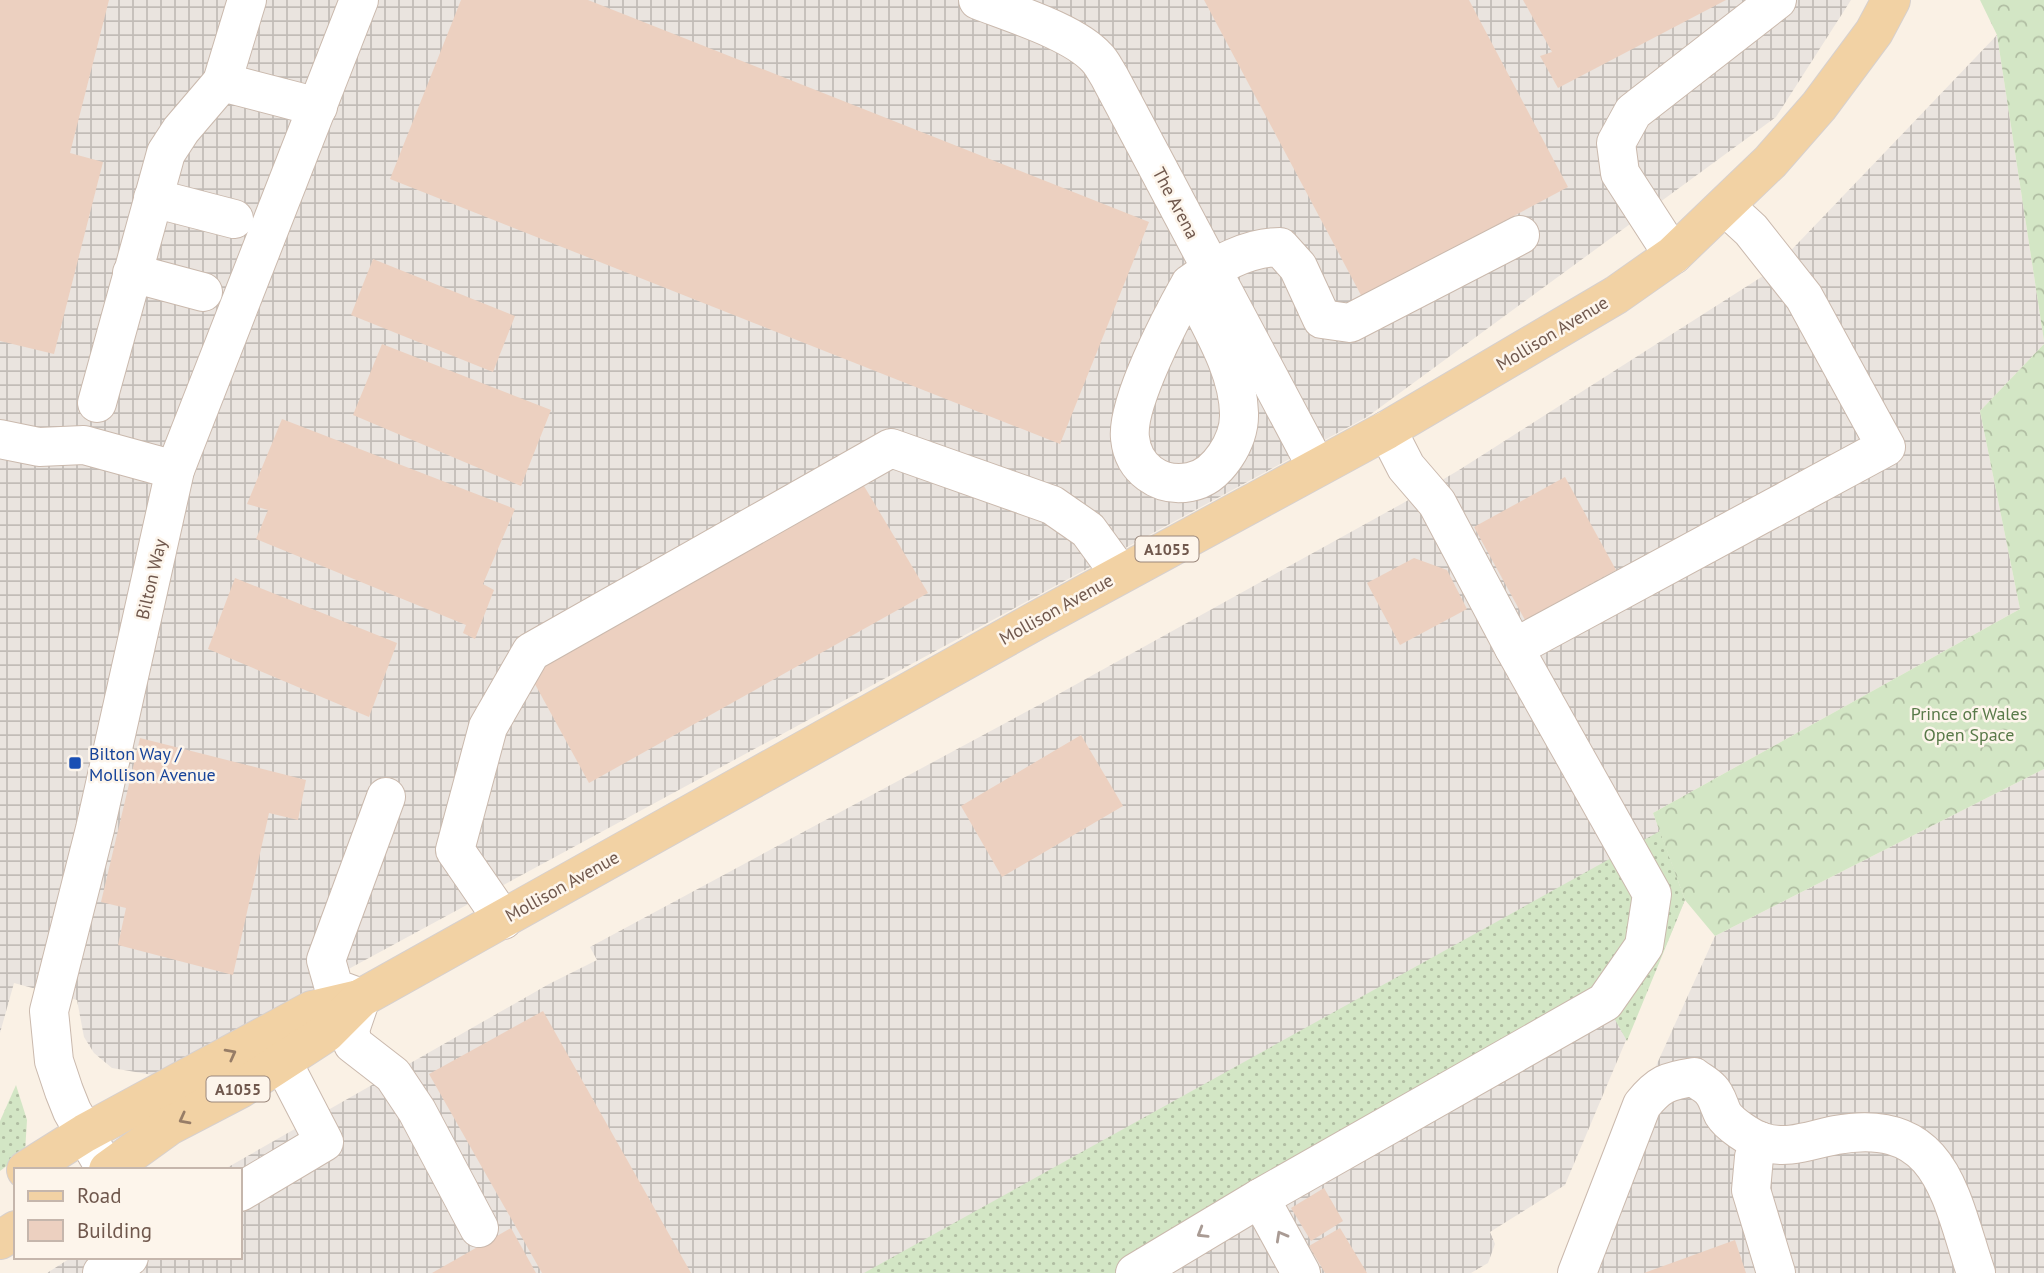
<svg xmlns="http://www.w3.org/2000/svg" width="2044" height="1273" font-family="'PT Sans',sans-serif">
<defs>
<pattern id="industrial-grid" width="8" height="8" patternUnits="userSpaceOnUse" patternTransform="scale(1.75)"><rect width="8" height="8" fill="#eae4df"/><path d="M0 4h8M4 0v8" fill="none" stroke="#c2bcb7"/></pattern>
<pattern id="grass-dots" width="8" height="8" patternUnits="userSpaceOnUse" patternTransform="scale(1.75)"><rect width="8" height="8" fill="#d3e6c5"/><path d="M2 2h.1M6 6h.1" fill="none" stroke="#b0bda2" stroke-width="1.8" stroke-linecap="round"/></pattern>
<pattern id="forest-crowns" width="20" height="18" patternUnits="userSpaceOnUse" patternTransform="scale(1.75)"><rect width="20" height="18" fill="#d3e6c5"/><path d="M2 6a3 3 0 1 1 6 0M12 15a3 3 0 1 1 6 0" fill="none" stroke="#b0bda2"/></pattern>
</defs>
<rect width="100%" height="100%" fill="#faf1e5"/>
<g fill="url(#industrial-grid)">
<polygon points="0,0 1851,0 1776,117 1367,417 153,1075 112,1068 94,1053 84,1037 77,1000 14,983 0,1033"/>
<polygon points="1997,35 2044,341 2044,344 1980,411 2020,609 1653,813 1685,900 1565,1185 1490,1232 1495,1244 1488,1263 1471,1273 47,1273 72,1257 240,1257 240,1170 223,1170 549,984 597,960 590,947 1037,706 1405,502 1459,470 1763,276 1778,264"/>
<polygon points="2044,769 2044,1273 1562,1273 1715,936"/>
</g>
<g fill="url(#grass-dots)">
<polygon points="1660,831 1685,900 1627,1041 1605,1002 1124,1273 864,1273"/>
<polygon points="16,1085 27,1120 25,1152 0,1171 0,1121"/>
</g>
<g fill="url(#forest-crowns)">
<polygon points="1980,0 2044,0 2044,341 1997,35"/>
<polygon points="2044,344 2044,769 1715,936 1685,900 1653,813 2020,609 1980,411"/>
</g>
<g fill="#ecd0c0">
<polygon points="0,0 109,0 70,153 103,162 54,354 0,341"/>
<polygon points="461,0 588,0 1149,222 1060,444 390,179"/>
<polygon points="1204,0 1469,0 1568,187 1362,297"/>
<polygon points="1523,0 1726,0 1558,88 1540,56 1552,52"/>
<polygon points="373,259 515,316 493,372 351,315"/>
<polygon points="382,344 551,410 521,486 353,415"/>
<polygon points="282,419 515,509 483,584 494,590 475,639 463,633 466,625 256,539 268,510 247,504"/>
<polygon points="1565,477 1616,570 1525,620 1474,527"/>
<polygon points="861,481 928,593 589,783 530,675"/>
<polygon points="1414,558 1447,570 1467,609 1400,645 1367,583"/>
<polygon points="235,578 397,643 369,717 208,649"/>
<polygon points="1081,735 1123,806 1002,877 961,806"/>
<polygon points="140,738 306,780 298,820 269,813 233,975 118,945 126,908 101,902"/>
<polygon points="543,1011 691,1273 542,1273 429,1074"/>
<polygon points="1324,1188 1343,1221 1311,1241 1291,1208"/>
<polygon points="511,1228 536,1273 432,1273"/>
<polygon points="1340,1228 1367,1273 1325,1273 1309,1246"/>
<polygon points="1735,1240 1746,1273 1644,1273"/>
</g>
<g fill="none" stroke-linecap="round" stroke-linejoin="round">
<defs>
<g id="minor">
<polyline points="247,0 222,82 318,107"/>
<path d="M978,0C1011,13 1074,32 1097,58C1102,63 1105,70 1109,76L1316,466"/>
<polyline points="153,198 234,219"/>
<polyline points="1673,255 1620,173 1616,143 1633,112 1777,0"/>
<polyline points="132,273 203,292"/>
<path d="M1190,284C1172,316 1126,403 1130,438C1133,468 1159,488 1190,482C1218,477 1240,440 1239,413C1238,368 1209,325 1190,284C1216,265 1247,247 1280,247L1298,267L1322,319L1350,323L1520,235"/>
<polyline points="97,403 166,153 181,130 222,82"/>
<polyline points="0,439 39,447 84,445 175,470"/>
<polyline points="1514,648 1886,447 1804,297 1751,230 1726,207"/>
<polyline points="386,797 326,960 334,988 361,998 350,1030 353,1044 393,1075 417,1111 479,1228"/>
<polyline points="503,920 455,850 488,727 531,652 891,448 1052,505 1088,530 1120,574"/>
<polyline points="1760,1141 1754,1157 1751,1190 1776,1273"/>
<polyline points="106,1170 72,1111 64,1091 54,1061 49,1011 95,829 175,470 359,0"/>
<polyline points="240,1192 324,1142 282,1061"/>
<polyline points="1260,1198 1301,1273"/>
<polyline points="102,1273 129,1257"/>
<polyline points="1135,1273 1260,1198 1605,1002 1644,946 1652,894 1514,648 1437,503 1406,467 1387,430"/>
<path d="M1577,1273L1642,1105C1659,1084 1667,1081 1694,1077C1699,1081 1707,1085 1711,1090C1717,1096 1719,1106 1723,1114C1729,1124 1750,1138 1762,1142C1788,1150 1810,1140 1836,1135C1942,1116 1950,1196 1976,1273"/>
</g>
<g id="major">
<polyline points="26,1170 85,1133 312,1010 359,999"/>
<polyline points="108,1170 169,1126 240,1089 326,1033 361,998 1039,619 1387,430 1616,295 1673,255 1770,162 1819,106 1874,32 1891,0"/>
<polyline points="0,1240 16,1230"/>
</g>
</defs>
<use href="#minor" stroke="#cab9ad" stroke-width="40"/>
<use href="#major" stroke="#d7d0cd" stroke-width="40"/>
<use href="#minor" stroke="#fff" stroke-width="38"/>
<use href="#major" stroke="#f2d2a4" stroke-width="38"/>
</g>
<defs><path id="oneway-chevron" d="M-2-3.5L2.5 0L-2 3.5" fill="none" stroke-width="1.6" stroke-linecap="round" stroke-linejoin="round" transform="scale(1.75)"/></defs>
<g stroke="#977d67">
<use href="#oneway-chevron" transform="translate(231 1054) rotate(-28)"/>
<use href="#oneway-chevron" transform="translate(184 1119) rotate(152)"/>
</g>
<g stroke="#a99b94">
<use href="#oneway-chevron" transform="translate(1202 1233) rotate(149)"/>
<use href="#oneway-chevron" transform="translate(1281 1236) rotate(-119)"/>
</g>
<rect fill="#1a4fb4" stroke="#fdf5eb" stroke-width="2.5" x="68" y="756" width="14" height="14" rx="3.5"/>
<g text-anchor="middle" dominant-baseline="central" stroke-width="5" stroke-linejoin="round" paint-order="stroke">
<g fill="#fdf5eb" stroke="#9a877c" stroke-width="2">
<rect x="1135.5" y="536.5" width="63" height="25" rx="5"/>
<rect x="206.5" y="1076.5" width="63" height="25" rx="5"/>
</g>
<g font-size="16" font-weight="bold" fill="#70584d">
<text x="1167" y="549">A1055</text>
<text x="238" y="1089">A1055</text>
</g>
<g font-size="18" fill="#70584d" stroke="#fdf5eb">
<text transform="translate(1176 203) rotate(62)">The Arena</text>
<text transform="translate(1552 333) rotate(-31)">Mollison Avenue</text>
<text transform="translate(151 579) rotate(-77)">Bilton Way</text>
<text transform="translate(1056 609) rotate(-29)">Mollison Avenue</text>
<text transform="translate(562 886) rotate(-29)">Mollison Avenue</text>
</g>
<g font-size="18" fill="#597a49" stroke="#fdf5eb">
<text x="1969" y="713">Prince of Wales<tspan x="1969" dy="21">Open Space</tspan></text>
</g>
<g font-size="18" fill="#164399" stroke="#fdf5eb" text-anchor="start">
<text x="89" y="753">Bilton Way /<tspan x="89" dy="21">Mollison Avenue</tspan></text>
</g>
</g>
<rect x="14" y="1168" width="228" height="91" fill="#fdf5eb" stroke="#c5b6ac" stroke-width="2"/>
<rect x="28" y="1191" width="35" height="10" fill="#f2d2a4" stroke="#c5b6ac" stroke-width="2"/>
<text x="77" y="1203" font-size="21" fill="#70584d">Road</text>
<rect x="28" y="1220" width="35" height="21" fill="#ecd0c0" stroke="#c5b6ac" stroke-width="2"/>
<text x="77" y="1238" font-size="21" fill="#70584d">Building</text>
</svg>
